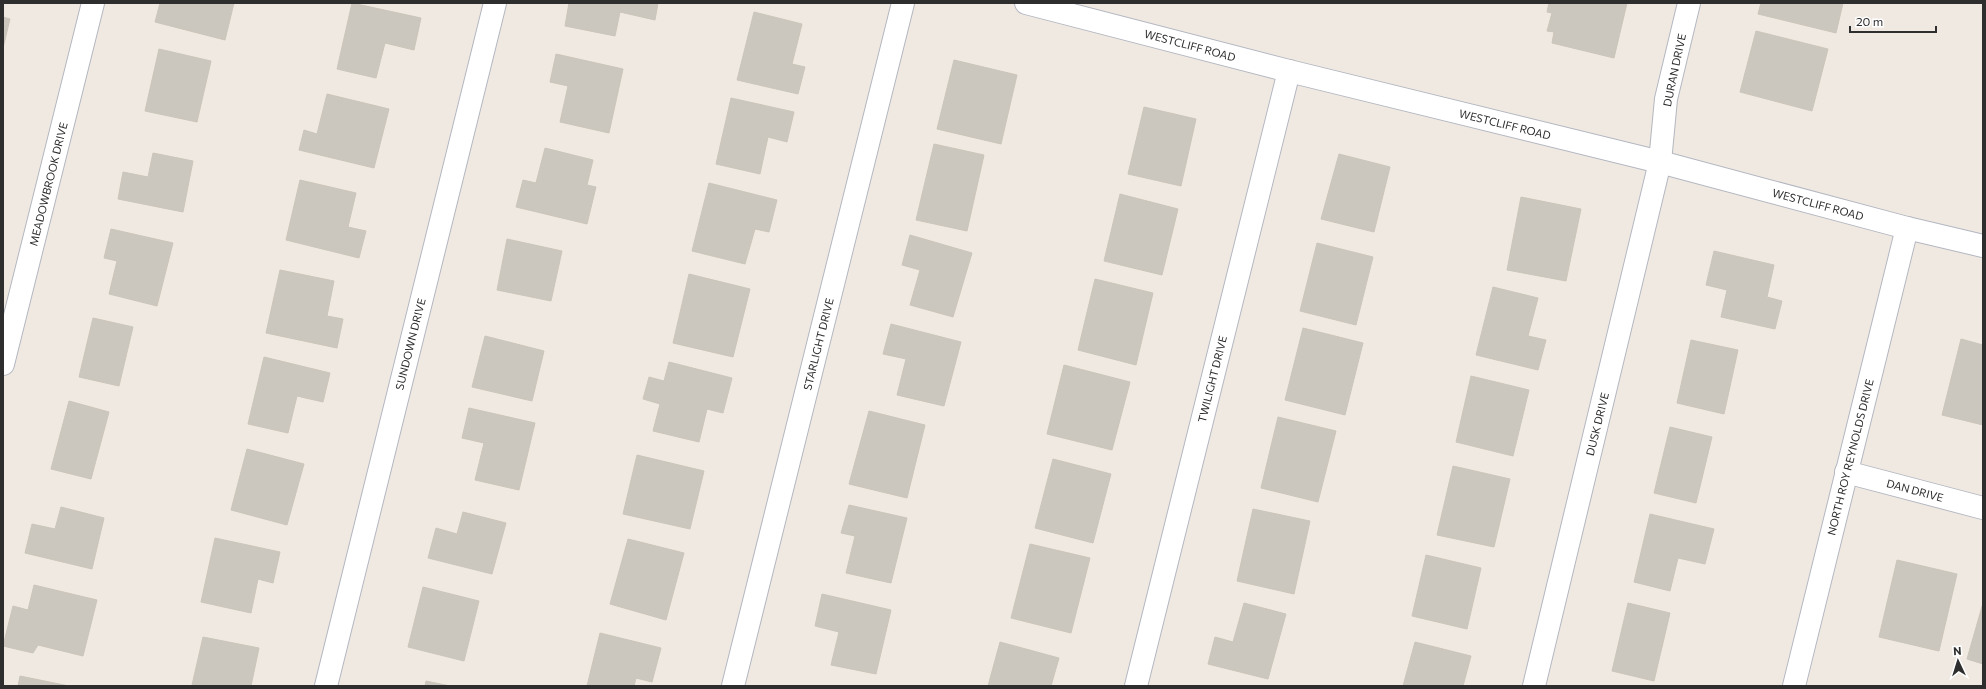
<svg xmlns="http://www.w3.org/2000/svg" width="1986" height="689" font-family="Commissioner,sans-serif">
<rect width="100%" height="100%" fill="#efe9e1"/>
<g fill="#cbc7bf" stroke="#cbc5ba">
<polygon points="160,3 234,3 225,40 155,22"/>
<polygon points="352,3 421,18 414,50 385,43 376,78 337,69"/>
<polygon points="569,3 658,3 655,20 620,12 615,36 565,26"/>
<polygon points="1549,3 1627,3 1614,58 1552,43 1554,32 1547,31 1552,13 1547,12"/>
<polygon points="1761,3 1843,3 1836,33 1758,14"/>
<polygon points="754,12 802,24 792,64 805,67 798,94 737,80"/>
<polygon points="3,17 10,19 3,48"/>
<polygon points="1756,31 1828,49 1812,111 1740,92"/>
<polygon points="159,49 211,61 197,122 145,111"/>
<polygon points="556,54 623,69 609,133 560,122 568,86 550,82"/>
<polygon points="954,60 1017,75 1001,144 937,129"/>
<polygon points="327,94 389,109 374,168 299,150 304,130 317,134"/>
<polygon points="731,98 794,112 787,142 768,137 760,174 716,164"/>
<polygon points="1144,107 1196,119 1181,186 1128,174"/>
<polygon points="934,144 984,155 967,231 916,220"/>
<polygon points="545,148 593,160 587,185 596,187 587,224 516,207 523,180 536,183"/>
<polygon points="153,153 193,161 183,212 118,199 123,172 148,177"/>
<polygon points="1339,154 1390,167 1374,232 1321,219"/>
<polygon points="300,180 356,193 348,227 366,231 359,258 286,240"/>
<polygon points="709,183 777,200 769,232 755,229 745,264 692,251"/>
<polygon points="1120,194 1178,209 1162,275 1104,261"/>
<polygon points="1521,197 1581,209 1566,281 1507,270"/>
<polygon points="111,229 173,243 157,306 109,294 117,261 104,258"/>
<polygon points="910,235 972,253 953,317 910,305 920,270 902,265"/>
<polygon points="507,239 562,251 551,301 497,290"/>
<polygon points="1317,243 1373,257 1356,325 1300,311"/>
<polygon points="1714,251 1774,265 1767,297 1782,301 1775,329 1721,317 1727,290 1706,285"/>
<polygon points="280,270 334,281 327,316 343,319 337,348 266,333"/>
<polygon points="689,274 750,289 733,357 673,343"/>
<polygon points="1095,279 1153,293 1136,365 1078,350"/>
<polygon points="1493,287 1538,298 1528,336 1546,340 1538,370 1476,355"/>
<polygon points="93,318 133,327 119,386 79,377"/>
<polygon points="891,324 961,342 944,406 897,395 906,359 883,354"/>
<polygon points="1303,328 1363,343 1345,415 1285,400"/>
<polygon points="485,336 544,351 532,401 472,387"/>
<polygon points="1961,339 1983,345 1983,425 1942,415"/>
<polygon points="1691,340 1738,350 1724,414 1677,403"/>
<polygon points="264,357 330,373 323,402 297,396 288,433 248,424"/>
<polygon points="669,362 732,378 723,413 707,409 699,442 653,431 660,404 643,399 649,377 664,381"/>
<polygon points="1064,365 1130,382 1112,450 1047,434"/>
<polygon points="1471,376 1529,390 1513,456 1456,442"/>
<polygon points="69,401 109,412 91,479 51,469"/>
<polygon points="469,408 535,423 519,490 475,480 484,443 462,438"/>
<polygon points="869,411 925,425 907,498 849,484"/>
<polygon points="1278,417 1336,431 1318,502 1261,488"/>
<polygon points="1670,427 1712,437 1696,503 1654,493"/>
<polygon points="247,449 304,464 287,525 231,510"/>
<polygon points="637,455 704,471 690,529 623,514"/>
<polygon points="1053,459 1111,474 1093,543 1035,528"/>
<polygon points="1453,466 1510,479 1494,547 1437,535"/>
<polygon points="849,505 907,518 891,583 846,573 855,536 841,533"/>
<polygon points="61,507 104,518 92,569 25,553 32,524 55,529"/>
<polygon points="1253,509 1310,521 1294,594 1237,581"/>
<polygon points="463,512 506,523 492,574 428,558 436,528 457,534"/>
<polygon points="1650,514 1714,529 1705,564 1678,558 1670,591 1634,582"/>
<polygon points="215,538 280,552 273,583 258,579 251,613 201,602"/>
<polygon points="628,539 684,553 666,620 610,604"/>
<polygon points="1030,544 1090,558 1071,633 1011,618"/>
<polygon points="1426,555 1481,568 1467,629 1412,616"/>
<polygon points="1897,560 1957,574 1939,651 1879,637"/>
<polygon points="34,585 97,600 83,656 38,645 33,653 3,646 13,606 28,610"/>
<polygon points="423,587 479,601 464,661 408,647"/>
<polygon points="822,594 891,610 876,674 831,665 839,632 815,626"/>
<polygon points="1244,603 1286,614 1268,679 1208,664 1215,637 1233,642"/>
<polygon points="1628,603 1670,613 1654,681 1612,671"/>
<polygon points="1983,603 1983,664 1967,659"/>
<polygon points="600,633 661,648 652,682 636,678 634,686 587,686"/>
<polygon points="203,637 259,648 251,686 192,685"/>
<polygon points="1000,642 1059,658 1051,686 988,686"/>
<polygon points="1415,642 1471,656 1463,686 1403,686"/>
<polygon points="20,676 69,686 18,686"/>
<polygon points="426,681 450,686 425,686"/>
</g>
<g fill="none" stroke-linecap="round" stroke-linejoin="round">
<defs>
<g id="minor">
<polyline points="3,364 93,3"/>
<polyline points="1846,472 1983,508"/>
<polyline points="326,686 495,3"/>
<polyline points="733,686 903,3"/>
<polyline points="1136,686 1289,71"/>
<polyline points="1534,686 1660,162 1666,99 1689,3"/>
</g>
<g id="tertiary">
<polyline points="1026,3 1289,71 1660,162 1907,228 1983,246"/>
<polyline points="1794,686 1907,228"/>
</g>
</defs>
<use href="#minor" stroke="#b4b7c1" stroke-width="24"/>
<use href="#tertiary" stroke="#b4b7c1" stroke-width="24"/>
<use href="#minor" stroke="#fff" stroke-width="22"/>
<use href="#tertiary" stroke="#fff" stroke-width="22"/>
</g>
<g text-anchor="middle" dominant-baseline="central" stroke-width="3.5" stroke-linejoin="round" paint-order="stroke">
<g font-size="11" fill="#2e2e2e" stroke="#fff">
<text transform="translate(1190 45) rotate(15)">WESTCLIFF ROAD</text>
<text transform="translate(1674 70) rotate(-78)">DURAN DRIVE</text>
<text transform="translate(1505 124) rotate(14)">WESTCLIFF ROAD</text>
<text transform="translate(48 184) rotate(-76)">MEADOWBROOK DRIVE</text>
<text transform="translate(1818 204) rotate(15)">WESTCLIFF ROAD</text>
<text transform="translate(410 344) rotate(-76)">SUNDOWN DRIVE</text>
<text transform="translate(818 344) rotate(-76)">STARLIGHT DRIVE</text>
<text transform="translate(1212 379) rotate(-76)">TWILIGHT DRIVE</text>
<text transform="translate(1597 424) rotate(-76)">DUSK DRIVE</text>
<text transform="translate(1850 457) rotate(-76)">NORTH ROY REYNOLDS DRIVE</text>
<text transform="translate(1915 490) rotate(15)">DAN DRIVE</text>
</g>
</g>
<rect width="1986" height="689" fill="none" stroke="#2e2e2e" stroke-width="8"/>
<g transform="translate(1958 661) rotate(356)" stroke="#ffffff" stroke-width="3" paint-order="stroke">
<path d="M0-3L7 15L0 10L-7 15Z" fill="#2e2e2e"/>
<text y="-6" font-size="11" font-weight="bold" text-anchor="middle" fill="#2e2e2e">N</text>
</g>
<path d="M1850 26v6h86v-6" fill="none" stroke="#2e2e2e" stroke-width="2"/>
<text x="1856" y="26" font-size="12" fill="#2e2e2e" stroke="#ffffff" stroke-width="3" paint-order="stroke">20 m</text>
</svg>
